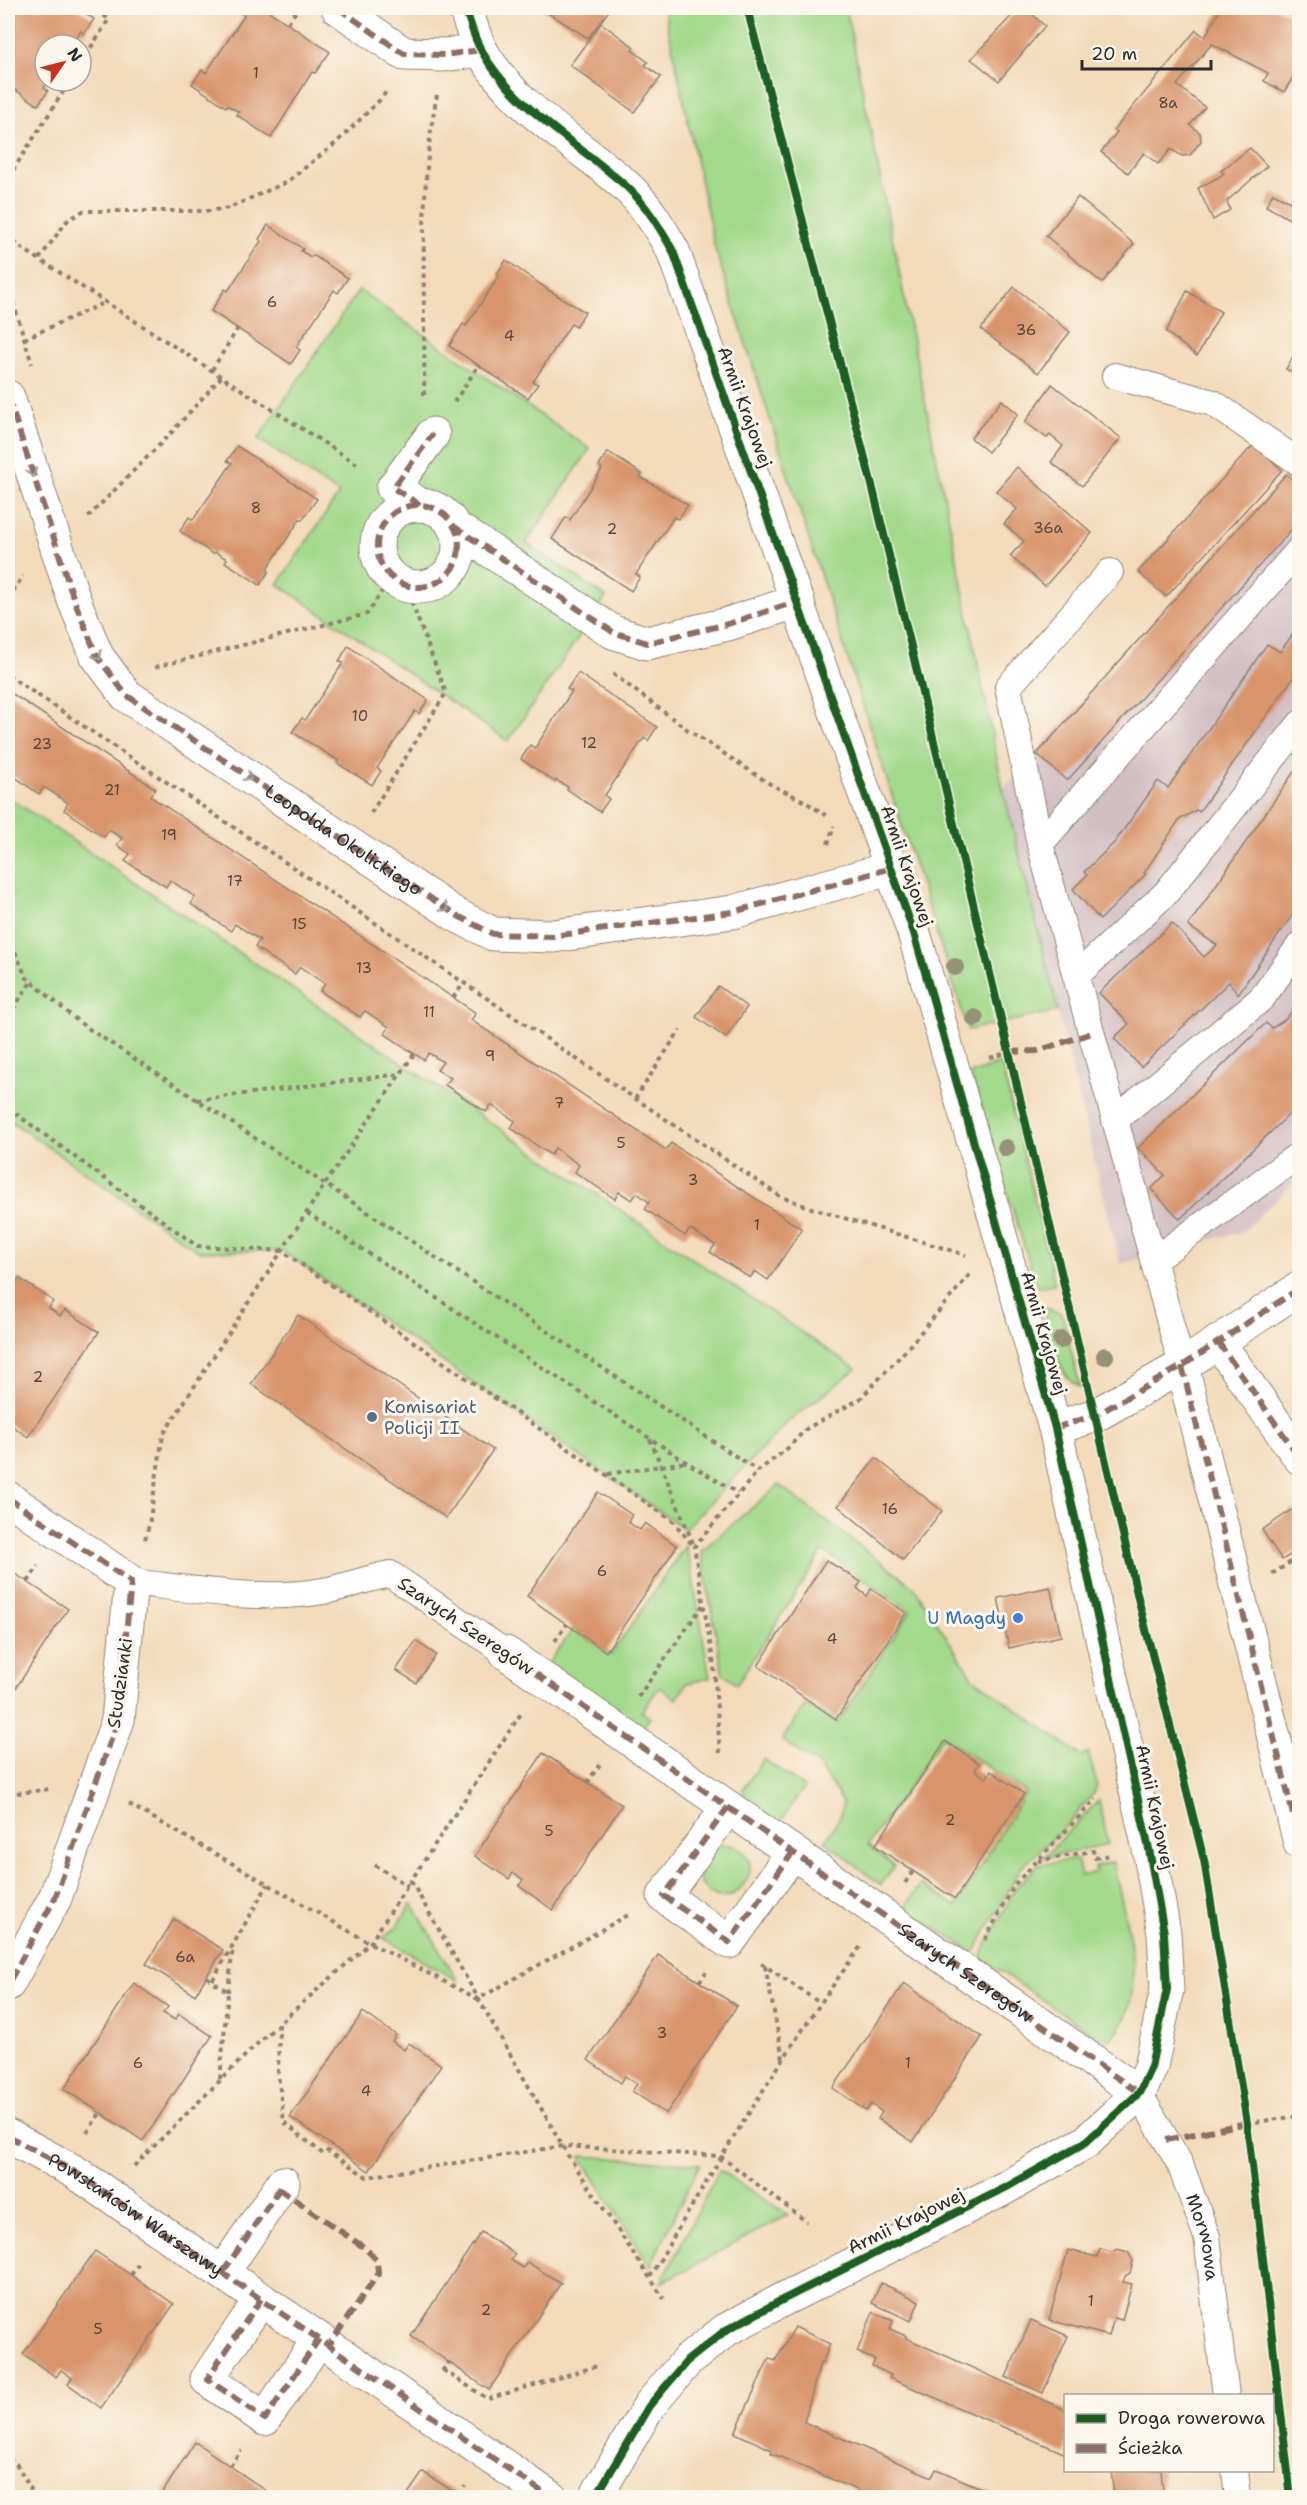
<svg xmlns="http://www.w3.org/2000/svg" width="1307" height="2505" font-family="'Shantell Sans',sans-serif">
<rect width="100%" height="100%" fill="#fbf7ec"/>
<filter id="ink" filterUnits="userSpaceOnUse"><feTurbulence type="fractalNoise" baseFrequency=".0167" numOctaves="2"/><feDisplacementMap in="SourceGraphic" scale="12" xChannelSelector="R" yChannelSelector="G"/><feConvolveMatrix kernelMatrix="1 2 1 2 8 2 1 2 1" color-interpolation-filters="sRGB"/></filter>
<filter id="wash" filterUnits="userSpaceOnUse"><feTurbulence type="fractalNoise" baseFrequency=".008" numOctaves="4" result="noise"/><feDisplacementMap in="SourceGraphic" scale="24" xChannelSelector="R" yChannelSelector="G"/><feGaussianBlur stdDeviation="1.35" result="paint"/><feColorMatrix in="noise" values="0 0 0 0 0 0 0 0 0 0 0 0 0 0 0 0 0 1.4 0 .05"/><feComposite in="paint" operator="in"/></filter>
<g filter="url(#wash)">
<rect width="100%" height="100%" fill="#f3daba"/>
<polygon fill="#d2bec3" points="1299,460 1299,1178 1243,1231 1120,1264 1003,789"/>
<g fill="#a2d98a" stroke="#66825a" stroke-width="1.5">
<polygon points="664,8 846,8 1003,789 1058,1011 968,1030 715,249"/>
<polygon points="359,290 590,449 526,543 606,597 508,741 278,584 339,494 258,439"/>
<polygon points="8,797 856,1369 788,1422 685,1529 282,1251 198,1251 8,1119"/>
<polygon points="1001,1063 1055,1284 1037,1287 970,1074"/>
<path d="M1043,1307L1062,1314L1080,1387C1053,1372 1050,1333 1043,1307Z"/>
<polygon points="779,1485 914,1587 973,1678 1080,1755 1088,1753 1097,1784 1095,1792 1065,1827 1021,1868 974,1953 904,1908 921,1884 956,1906 1026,1792 943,1737 868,1845 894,1866 881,1885 825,1841 840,1817 843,1802 818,1765 782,1740 806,1704 838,1723 910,1611 823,1551 737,1684 723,1674 701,1551"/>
<polygon points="685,1546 690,1562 710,1678 687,1683 677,1699 659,1687 642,1712 650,1718 644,1726 624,1723 545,1668 573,1629 611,1655"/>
<polygon points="764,1759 804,1787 779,1824 744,1799 743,1789"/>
<polygon points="1099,1800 1108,1844 1043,1858"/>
<path d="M722,1844C787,1851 722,1935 698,1876L713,1846Z"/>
<path d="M1077,1859L1081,1876L1096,1872L1095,1867L1113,1862C1123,1913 1154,1999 1110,2040L1100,2038L980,1958L1016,1887L1038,1865Z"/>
<polygon points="412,1903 458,1981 383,1938 397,1927"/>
<polygon points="580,2156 700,2164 650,2266"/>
<polygon points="719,2170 788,2215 661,2283"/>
</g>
<g id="blocks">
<g fill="#d8946b">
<polygon points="8,8 76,8 94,19 84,34 81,31 72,45 45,45 45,81 48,81 44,88 48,91 38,105 8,85"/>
<polygon points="244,8 264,8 330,52 315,73 312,72 271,138 237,115 239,112 227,105 226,107 192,84 202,70 206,73 244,16 241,13"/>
<polygon points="540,8 611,8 588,38"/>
<polygon points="1019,8 1025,8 1045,26 999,81 971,59"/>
<polygon points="1221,8 1277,8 1300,20 1300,81 1293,77 1284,92 1264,81 1268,73 1212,44 1177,85 1205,107 1190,125 1200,133 1201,141 1190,155 1182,156 1171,149 1158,164 1144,153 1128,173 1101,152 1117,132 1114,130 1196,30 1205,37"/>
<polygon points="601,23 634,47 632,50 648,62 645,65 661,77 634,112 570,65"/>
<polygon points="1250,148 1267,166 1227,201 1230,210 1213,220 1198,188 1217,178 1224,173 1221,171"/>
<polygon points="1273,193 1300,207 1300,225 1266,206"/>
<polygon points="1078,197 1134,244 1102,283 1046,236"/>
<polygon points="268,225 303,249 301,251 311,257 313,255 348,278 338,293 334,290 296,347 300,350 291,364 211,311 225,289 228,291 261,241 259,239"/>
<polygon points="506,260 550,291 585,312 576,327 571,324 533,382 538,384 528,398 449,346 463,324 466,326 499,276 497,274"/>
<polygon points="1014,287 1070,332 1038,373 981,329"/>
<polygon points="1187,291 1221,312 1197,356 1166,332"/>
<polygon points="1300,344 1300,377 1286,369"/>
<polygon points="1052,384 1121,438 1082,486 1051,462 1063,446 1050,435 1047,438 1025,422"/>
<polygon points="1002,400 1018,414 988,452 971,438"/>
<polygon points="1254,444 1282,470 1166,597 1138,572"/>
<polygon points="237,446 317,499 302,520 300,519 267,569 269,571 260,585 225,562 227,559 215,552 213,554 180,531 189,517 193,520 232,463 227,461"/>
<polygon points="608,452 642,474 640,477 688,505 678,519 674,517 636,574 640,577 631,591 552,539 566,517 570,520 602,469 599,466"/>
<polygon points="1017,467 1092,533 1045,586 1010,556 1024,541 1004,524 1017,509 996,491"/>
<polygon points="1286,474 1300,486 1300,520 1067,781 1037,754"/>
<polygon points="1300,624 1300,668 1199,812 1196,810 1179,820 1144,873 1146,874 1100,920 1073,889 1087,875 1084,872 1115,842 1158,781 1168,788 1267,644 1280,652"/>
<polygon points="348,646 428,700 419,714 415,711 377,768 381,771 372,785 337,763 339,761 292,732 302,718 305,720 343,663 339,661"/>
<polygon points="578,673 657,727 648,741 644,738 605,795 609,799 600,812 567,789 568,787 556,780 555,782 521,759 530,745 535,748 572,691 567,689"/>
<polygon points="8,691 156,789 150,796 476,1013 471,1020 666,1150 671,1143 802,1229 768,1280 755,1271 750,1278 710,1252 715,1245 690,1229 685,1236 645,1209 649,1202 637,1193 632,1200 619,1192 615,1199 575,1172 579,1165 555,1148 551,1155 511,1128 515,1121 491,1105 486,1112 445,1085 451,1078 437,1070 443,1062 429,1053 424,1060 385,1034 389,1027 365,1011 360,1017 320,991 325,984 300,967 295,974 255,947 260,940 235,924 231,931 191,904 195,897 170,880 166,887 125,861 130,854 117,845 122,838 109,830 104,837 64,810 68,803 44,787 39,794 8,772"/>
<polygon points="1300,763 1300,904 1238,994 1229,982 1141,1067 1114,1038 1129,1024 1099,993 1172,923 1204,957 1217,945 1188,926"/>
<polygon points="718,986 747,1007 726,1038 696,1017"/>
<polygon points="1300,1000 1300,1104 1180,1219 1151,1189 1165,1175 1138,1148 1266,1023 1272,1028 1286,1019"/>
<polygon points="19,1278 53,1301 49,1308 60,1316 65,1310 99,1332 28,1437 8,1423 8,1296"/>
<polygon points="298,1315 493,1450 446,1518 251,1384"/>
<polygon points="876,1458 942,1511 903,1560 838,1506"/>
<polygon points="598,1492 632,1515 628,1522 640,1530 645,1523 677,1546 606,1652 527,1596"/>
<polygon points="1293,1509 1300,1519 1300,1549 1282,1560 1262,1530"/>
<polygon points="826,1560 861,1582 857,1588 867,1596 871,1589 906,1613 836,1719 758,1666"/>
<polygon points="8,1569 68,1609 8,1700"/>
<polygon points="1050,1587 1061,1636 1009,1648 998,1598"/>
<polygon points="416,1641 436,1655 416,1683 396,1670"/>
<polygon points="945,1741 979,1763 975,1770 986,1778 991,1771 1024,1794 955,1899 875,1846"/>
<polygon points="543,1753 622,1805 553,1910 519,1886 523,1880 513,1873 509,1879 475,1856"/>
<polygon points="174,1919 223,1950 195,1995 146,1964"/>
<polygon points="658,1955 737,2006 666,2114 632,2091 637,2084 625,2076 621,2083 588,2060"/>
<polygon points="134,1983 168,2007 163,2013 175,2020 179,2014 212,2036 143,2141 64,2089"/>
<polygon points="904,1983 982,2037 913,2142 878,2119 882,2112 871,2104 866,2111 833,2088"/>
<polygon points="363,2012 396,2035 392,2041 404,2050 409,2043 441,2065 369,2171 290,2117"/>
<polygon points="481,2232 515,2254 511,2260 523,2268 527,2262 561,2283 489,2390 411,2336"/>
<polygon points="1100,2249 1112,2252 1117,2249 1128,2252 1133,2261 1130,2273 1125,2276 1123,2282 1132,2284 1122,2320 1114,2318 1109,2336 1049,2320 1068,2250 1097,2257"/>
<polygon points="95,2251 174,2304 101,2408 68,2384 72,2378 61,2370 56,2377 23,2354"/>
<polygon points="881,2283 919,2301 911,2321 872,2303"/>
<polygon points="873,2312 893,2321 890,2329 906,2336 906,2338 1066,2410 1066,2454 889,2378 891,2375 872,2366 875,2360 857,2352"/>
<polygon points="1031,2320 1068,2336 1043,2393 1006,2377"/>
<polygon points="795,2327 830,2344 822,2364 820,2363 804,2422 932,2477 936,2469 1005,2498 875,2498 771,2453 772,2450 735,2433 769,2358 775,2361"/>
<polygon points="195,2442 274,2496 273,2498 159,2498"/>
<polygon points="1111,2470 1161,2470 1163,2492 1114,2497"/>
<polygon points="423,2472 459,2495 463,2498 405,2498"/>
</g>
</g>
</g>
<g filter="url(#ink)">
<use href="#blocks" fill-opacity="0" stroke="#8f8272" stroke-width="1.5"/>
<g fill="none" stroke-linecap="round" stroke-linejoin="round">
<defs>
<g id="lane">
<polyline points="1115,376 1213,403 1300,463"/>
<polyline points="1040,844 1008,687 1110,572"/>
<polyline points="1076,976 1166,893 1300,724"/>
<polyline points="1115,1120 1262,998 1300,945"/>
<polyline points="1154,1260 1300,1154"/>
<polyline points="1182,1366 1040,844 1300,549"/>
<path d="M131,1582C193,1589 262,1602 323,1591C346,1587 368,1578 390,1574L506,1653"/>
<path id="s1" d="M1139,2093L1180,2164L1207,2237L1226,2396"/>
<polyline points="1235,2470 1238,2498"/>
</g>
<g id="street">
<polyline points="338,8 404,54 444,55 481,50"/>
<path d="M465,8C470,21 474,38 481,50C514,109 580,144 628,188C647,206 660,228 673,251L914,933L1055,1428L1149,1849L1164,1933L1167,1989L1151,2067L1139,2093L1086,2142L1005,2188L784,2299L726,2330L687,2361L649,2406L595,2498"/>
<polyline points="8,397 74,600 97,656 126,695 456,915 493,934 553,936 733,912 892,868"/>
<polyline points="420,505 393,488 433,434"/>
<circle cx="418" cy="546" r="41"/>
<polyline points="453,526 613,632 647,643 728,624 798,601"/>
<polyline points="1218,1342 1300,1458"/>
<polyline points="1182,1366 1300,1843"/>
<polyline points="1055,1428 1096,1415 1182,1366 1300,1288"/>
<polyline points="8,1498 131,1582 118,1720 55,1898 8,1984"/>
<path id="s2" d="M506,1653L1139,2093"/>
<polyline points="728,1807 664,1896 729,1942 793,1852"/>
<polyline points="8,2136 75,2172 551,2498"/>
<polyline points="223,2272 283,2183"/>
<polyline points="261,2299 207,2379 265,2419 319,2339"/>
</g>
</defs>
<use href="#lane" stroke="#8f8272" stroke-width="28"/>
<use href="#street" stroke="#8f8272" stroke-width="35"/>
<g stroke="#8f8272" stroke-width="4" stroke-dasharray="4.5 4.5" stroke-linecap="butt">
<polyline points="288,23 298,8"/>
<polyline points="81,63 109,19 92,8"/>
<polyline points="8,178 70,81"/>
<polyline points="8,234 20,247 360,466"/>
<polyline points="39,259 67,221 83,211 208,211 229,208 287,182 336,143 383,97 387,89"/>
<polyline points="8,285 32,364"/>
<polyline points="24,339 106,302"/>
<polyline points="212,370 238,328"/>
<path d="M424,395C426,295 417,194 437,95"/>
<polyline points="454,402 479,365"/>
<polyline points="88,517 173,431 222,376"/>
<polyline points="8,599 23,576"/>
<polyline points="155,667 367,614 391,577"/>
<polyline points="613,674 688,730 770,784 804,801 830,818"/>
<polyline points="8,675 778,1195 808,1207 966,1255"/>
<polyline points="371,813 446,693 405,585"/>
<polyline points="828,844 834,826"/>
<polyline points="8,935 26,977 80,1023 325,1184 163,1435 149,1525 144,1543"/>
<polyline points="453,998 464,983"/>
<polyline points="8,1017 31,982"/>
<polyline points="414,1054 325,1184 758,1471"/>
<polyline points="990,1058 1009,1052"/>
<polyline points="635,1099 680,1030"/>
<polyline points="197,1100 401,1074"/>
<polyline points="8,1108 197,1246 282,1251 673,1521 694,1547"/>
<polyline points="307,1213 686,1462 738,1493"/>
<polyline points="650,1439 693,1543"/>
<polyline points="608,1474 686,1462"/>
<polyline points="1272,1574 1300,1556"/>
<polyline points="28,1582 38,1566"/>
<polyline points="555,1641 567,1624"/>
<polyline points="638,1697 703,1605"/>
<polyline points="720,1753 714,1666 694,1547 758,1471 788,1448 806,1429 860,1399 906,1350 970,1274"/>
<polyline points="587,1783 600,1764"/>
<polyline points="8,1794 51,1789"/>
<polyline points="129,1804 370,1943 478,1999 630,1914"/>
<polyline points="1038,1861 1093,1851 1095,1858 1110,1855"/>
<polyline points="375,1865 408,1886"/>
<polyline points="411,1881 569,2157 664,2299"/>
<polyline points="905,1883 913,1871"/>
<polyline points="985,1940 1015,1884 1096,1799"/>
<polyline points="761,1963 820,2003"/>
<polyline points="765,1966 783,2058"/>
<polyline points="207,1977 212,1981"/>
<polyline points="699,1982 706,1972"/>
<polyline points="228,1992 233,1946"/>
<polyline points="279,2024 278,2074 284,2122 323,2154"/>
<polyline points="220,2079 228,1992 212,1981 268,1884"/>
<polyline points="1247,2123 1300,2116"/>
<polyline points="87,2133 100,2113"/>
<polyline points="326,2150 367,2177 563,2146 720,2156 807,2222"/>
<polyline points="134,2166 263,2038 370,1943 522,1712"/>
<polyline points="131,2275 139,2263"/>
<path d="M650,2277C716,2164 784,2052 861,1946"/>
<polyline points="443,2370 488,2399 597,2366"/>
<polyline points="442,2371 449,2362"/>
<polyline points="8,2459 17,2465 36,2498"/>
<polyline points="230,2466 241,2450"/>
<polyline points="459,2495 465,2486"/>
</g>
<use href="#lane" stroke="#fff" stroke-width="26"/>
<use href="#street" stroke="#fff" stroke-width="33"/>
<g stroke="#8d6e63" stroke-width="6" stroke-dasharray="12 6" stroke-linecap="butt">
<polyline points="338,8 404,54 444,55 481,50"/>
<path id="s3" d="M8,397L74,600L97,656L126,695L456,915L493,934L553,936L733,912L892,868"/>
<polyline points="420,505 393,488 433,434"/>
<circle cx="418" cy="546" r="41"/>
<polyline points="453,526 613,632 647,643 728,624 798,601"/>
<polyline points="1009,1052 1037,1051 1092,1033"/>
<polyline points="1218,1342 1300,1458"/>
<polyline points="1182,1366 1300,1843"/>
<polyline points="1055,1428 1096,1415 1182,1366 1300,1288"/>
<polyline points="8,1498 131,1582 118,1720 55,1898 8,1984"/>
<polyline points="506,1653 1139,2093"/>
<polyline points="728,1807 664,1896 729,1942 793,1852"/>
<path id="s4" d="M8,2136L75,2172L551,2498"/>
<polyline points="1166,2140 1247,2123"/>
<polyline points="279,2189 365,2248 377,2260 378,2274 329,2345"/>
<polyline points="223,2272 282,2185"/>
<polyline points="261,2299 207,2379 265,2419 319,2339"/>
</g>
<defs>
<g id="cycleway">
<path d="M465,8C470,21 474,38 481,50C514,109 580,144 628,188C647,206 660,228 673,251L914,933L1055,1428L1149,1849L1164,1933L1167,1989L1151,2067L1139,2093L1086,2142L1005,2188L784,2299L726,2330L687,2361L649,2406L595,2498"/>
<polyline points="747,8 872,485 1009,1052 1139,1602 1204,1860 1247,2123 1291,2498"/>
</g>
</defs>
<use href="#cycleway" stroke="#fbf7ec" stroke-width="11"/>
<use href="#cycleway" stroke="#1b5e20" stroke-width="8"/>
</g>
<g fill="#969179">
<circle cx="955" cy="967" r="9"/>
<circle cx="975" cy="1018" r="9"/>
<circle cx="1006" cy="1148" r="9"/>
<circle cx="1061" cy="1340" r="9"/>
<circle cx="1105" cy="1356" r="9"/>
</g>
<defs><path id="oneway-chevron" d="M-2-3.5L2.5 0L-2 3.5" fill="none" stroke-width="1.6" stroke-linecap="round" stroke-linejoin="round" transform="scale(1.5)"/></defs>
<g stroke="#a0a0a0">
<use href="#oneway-chevron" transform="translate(32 473) rotate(72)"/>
<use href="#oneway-chevron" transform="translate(98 656) rotate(60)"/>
<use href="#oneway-chevron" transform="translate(248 777) rotate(34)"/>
<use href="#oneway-chevron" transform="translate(445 908) rotate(34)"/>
</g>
</g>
<circle fill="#5c6f8a" stroke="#fbf7ec" stroke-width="2" cx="372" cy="1417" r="6"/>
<circle fill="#3f7fe0" stroke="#fbf7ec" stroke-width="2" cx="1018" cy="1618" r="6"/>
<g text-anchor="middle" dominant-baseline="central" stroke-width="6" stroke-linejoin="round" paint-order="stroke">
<g font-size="15" fill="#56453b">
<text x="256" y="73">1</text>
<text x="1168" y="103">8a</text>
<text x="272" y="302">6</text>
<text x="1026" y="330">36</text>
<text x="509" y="336">4</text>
<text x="256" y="508">8</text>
<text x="1048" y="528">36a</text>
<text x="612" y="529">2</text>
<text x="360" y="716">10</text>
<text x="589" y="743">12</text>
<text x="42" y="744">23</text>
<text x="112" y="790">21</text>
<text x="169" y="835">19</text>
<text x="235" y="881">17</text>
<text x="299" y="924">15</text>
<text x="364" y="968">13</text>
<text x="429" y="1012">11</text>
<text x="490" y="1056">9</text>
<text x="559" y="1103">7</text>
<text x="621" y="1143">5</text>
<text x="693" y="1180">3</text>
<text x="757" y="1225">1</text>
<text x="38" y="1377">2</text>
<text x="890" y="1509">16</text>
<text x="602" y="1571">6</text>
<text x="832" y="1639">4</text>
<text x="950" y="1820">2</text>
<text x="549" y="1831">5</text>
<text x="185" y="1957">6a</text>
<text x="662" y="2033">3</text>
<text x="138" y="2063">6</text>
<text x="908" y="2063">1</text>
<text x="366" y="2091">4</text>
<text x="1091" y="2301">1</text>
<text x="486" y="2310">2</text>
<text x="98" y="2329">5</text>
</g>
<g font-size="18" fill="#2b2b2b" stroke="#fbf7ec">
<text transform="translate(745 407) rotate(70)">Armii Krajowej</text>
<text stroke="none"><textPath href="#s3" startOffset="584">Leopolda Okulickiego</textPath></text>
<text transform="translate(907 866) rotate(71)">Armii Krajowej</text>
<text transform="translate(1044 1333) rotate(74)">Armii Krajowej</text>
<text transform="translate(466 1626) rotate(34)">Szarych Szeregów</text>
<text transform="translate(120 1683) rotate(-82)">Studzianki</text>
<text transform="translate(1155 1807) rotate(78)">Armii Krajowej</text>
<text stroke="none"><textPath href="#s2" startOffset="560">Szarych Szeregów</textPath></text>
<text stroke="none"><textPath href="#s4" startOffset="150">Powstańców Warszawy</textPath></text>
<text transform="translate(906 2221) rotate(-26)">Armii Krajowej</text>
<text stroke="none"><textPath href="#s1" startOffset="159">Morwowa</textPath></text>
</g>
<g font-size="18" fill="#4e5e75" stroke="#fbf7ec" text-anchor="start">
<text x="384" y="1407">Komisariat<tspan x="384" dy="21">Policji II</tspan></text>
</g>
<g font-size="18" fill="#366cbe" stroke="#fbf7ec" text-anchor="end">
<text x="1006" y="1618">U Magdy</text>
</g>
</g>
<rect width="1307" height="2505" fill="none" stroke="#fbf7ec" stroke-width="30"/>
<rect x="1064" y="2394" width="210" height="78" fill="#fbf7ec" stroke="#a8a59f" stroke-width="1.5"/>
<rect x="1076" y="2414" width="30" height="9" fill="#1b5e20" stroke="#a8a59f" stroke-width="1.5"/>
<text x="1118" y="2424" font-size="18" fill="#2b2b2b">Droga rowerowa</text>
<rect x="1076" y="2444" width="30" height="9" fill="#8d6e63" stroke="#a8a59f" stroke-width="1.5"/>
<text x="1118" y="2454" font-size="18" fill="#2b2b2b">Ścieżka</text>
<g transform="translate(63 63) rotate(55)"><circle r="28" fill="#fbf7ec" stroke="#a8a59f" stroke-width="1.5"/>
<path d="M0-4.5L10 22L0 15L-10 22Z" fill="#c8321e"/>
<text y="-9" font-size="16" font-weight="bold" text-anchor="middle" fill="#2b2b2b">N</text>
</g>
<path d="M1082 60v9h129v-9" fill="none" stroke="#2b2b2b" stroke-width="3"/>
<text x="1091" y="60" font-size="18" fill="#2b2b2b" stroke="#fbf7ec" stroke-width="4.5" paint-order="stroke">20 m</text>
</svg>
